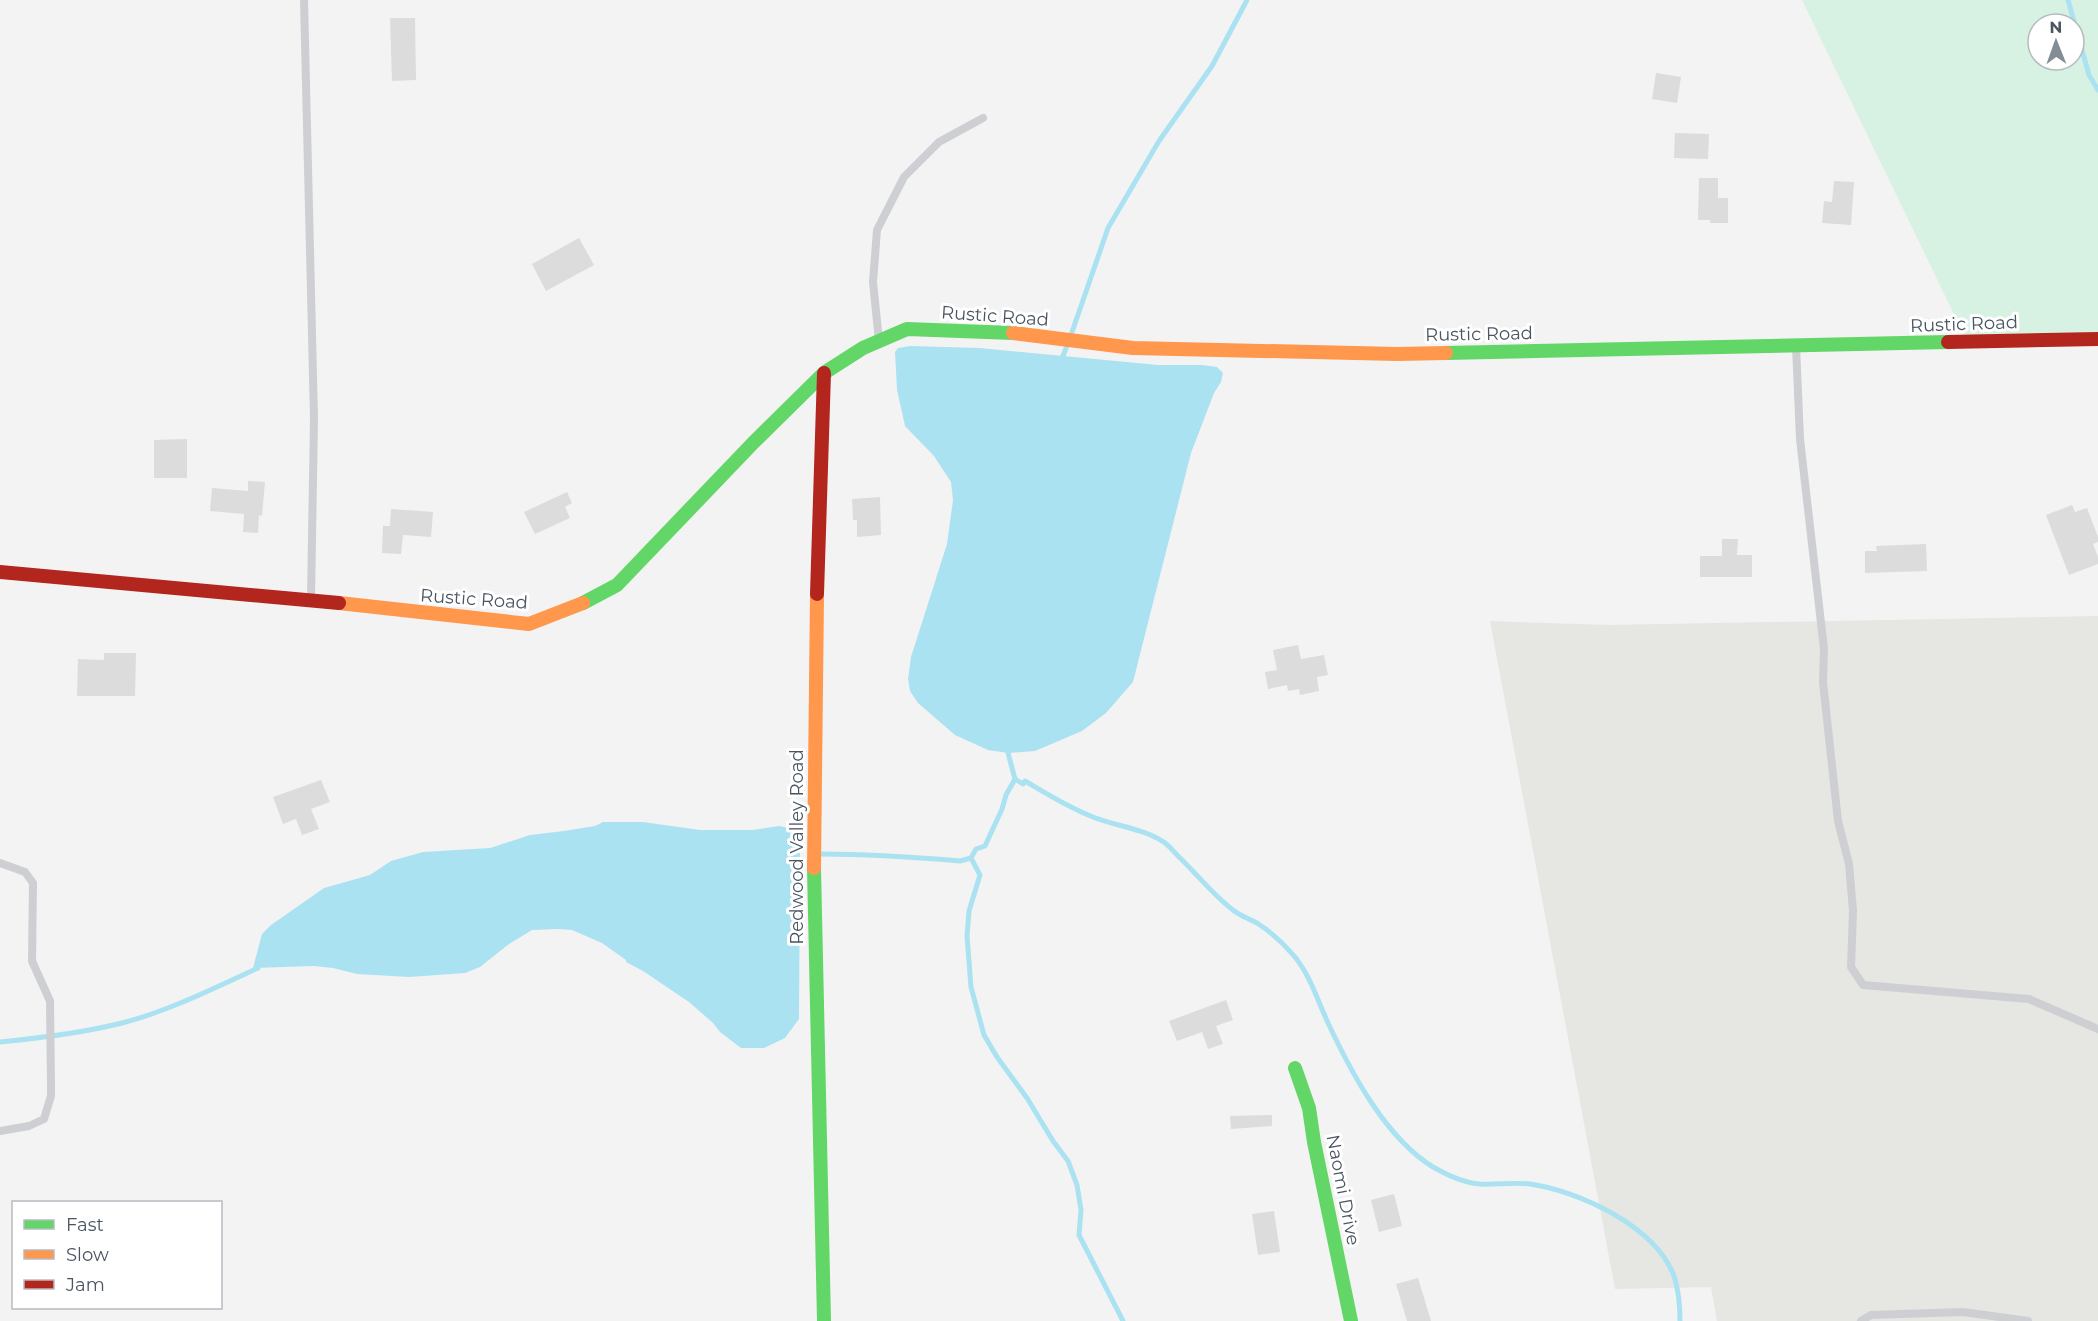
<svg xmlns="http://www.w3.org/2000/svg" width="2098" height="1321" font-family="Montserrat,sans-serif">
<rect width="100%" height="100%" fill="#f3f3f3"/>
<polygon fill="#e6e6e2" points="2098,616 2098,1321 1717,1321 1711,1287 1615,1289 1490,621 1609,625"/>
<path fill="#d7f2e2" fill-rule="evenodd" d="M1802,0H2098V339L1967,341ZM2038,24H2074V60H2038Z"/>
<g fill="#abe2f2">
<polygon points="910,346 980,348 1158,365 1202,365 1217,367 1223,373 1221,382 1214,393 1191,453 1133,682 1106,713 1082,731 1035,751 1008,753 988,750 955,735 918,703 910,691 908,679 911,657 947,544 953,500 951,482 934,456 905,426 897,390 895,352 898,348"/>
<polygon points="603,822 643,822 700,830 753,830 779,826 793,829 800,854 799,1019 785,1038 764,1048 741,1048 720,1032 713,1023 689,1002 643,971 626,962 626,960 602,943 572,930 559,929 532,930 509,944 480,967 465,973 409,977 357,974 333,968 313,966 253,968 262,934 271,925 324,888 370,875 391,861 423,852 490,848 530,835 564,831 595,826"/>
</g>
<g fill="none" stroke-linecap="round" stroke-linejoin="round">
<g stroke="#abe2f2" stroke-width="5">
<polyline points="2068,0 2089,75 2098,90"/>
<polyline points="1071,335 1108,228 1159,141 1212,66 1247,0"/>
<polyline points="1063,356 1068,343"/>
<path d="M1015,779L1023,784L1025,781C1047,794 1069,808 1093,817C1115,826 1141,828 1162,841C1168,844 1173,851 1178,856C1197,874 1213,895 1233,910C1240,916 1250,919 1257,923C1271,932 1284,944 1295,957C1311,977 1318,1002 1329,1025C1352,1074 1386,1138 1433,1167C1447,1175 1464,1183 1480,1184C1496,1185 1513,1182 1530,1184C1579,1191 1655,1226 1674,1276C1679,1291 1680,1305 1680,1321"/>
<path d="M820,854C867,854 913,857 960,861L971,858L976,849L985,846L1002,809L1006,795L1015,779L1008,753"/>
<polyline points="971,858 980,875 969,911 967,936 971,987 984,1035 997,1057 1027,1098 1053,1141 1068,1161 1077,1185 1081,1210 1079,1235 1123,1321"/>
<path d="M0,1042C41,1038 82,1033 122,1023C169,1011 214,988 258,968"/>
</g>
</g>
<g fill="#dcdcdd">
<polygon points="390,18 415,18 416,80 392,81"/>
<polygon points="1656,73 1681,77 1677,103 1652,99"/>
<polygon points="1675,133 1709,134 1708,159 1674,158"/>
<polygon points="1699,178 1718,178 1718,198 1728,198 1728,223 1710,223 1710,220 1698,220"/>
<polygon points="1834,181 1854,182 1851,225 1822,223 1824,201 1832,202"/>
<polygon points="579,238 594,265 546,291 532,264"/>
<polygon points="187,439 187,478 154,478 154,440"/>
<polygon points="248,481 265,482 262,516 259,515 258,533 243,532 244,514 210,511 212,488 248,491"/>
<polygon points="567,492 572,503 565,507 570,518 535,534 524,512"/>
<polygon points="880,497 881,535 857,537 857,520 853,520 852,499"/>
<polygon points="2072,505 2075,512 2087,508 2098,537 2098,542 2093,544 2098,557 2098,564 2069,575 2046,515"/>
<polygon points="391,509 433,512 431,537 403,535 401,554 382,553 383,526 390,526"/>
<polygon points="1722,539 1738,539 1737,555 1752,555 1752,577 1700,577 1700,556 1722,556"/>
<polygon points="1926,544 1927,571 1865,573 1865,551 1877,551 1876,546"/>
<polygon points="1298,645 1301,659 1324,655 1328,675 1317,677 1319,691 1300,695 1299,689 1288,691 1287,685 1268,689 1265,672 1277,670 1273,650"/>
<polygon points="104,653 136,653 135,696 77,696 78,659 104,660"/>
<polygon points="321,780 330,802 311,809 319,829 302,835 296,819 283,824 273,797"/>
<polygon points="1226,1000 1233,1020 1216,1026 1223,1044 1208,1049 1202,1032 1177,1041 1169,1021"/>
<polygon points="1272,1115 1272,1126 1231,1129 1230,1116"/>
<polygon points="1394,1194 1402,1226 1379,1232 1371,1200"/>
<polygon points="1274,1211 1280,1252 1258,1255 1252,1214"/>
<polygon points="1418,1278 1431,1321 1407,1321 1396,1284"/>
</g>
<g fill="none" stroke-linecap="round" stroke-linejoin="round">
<g stroke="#cdcfd2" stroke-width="8">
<polyline points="304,0 314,418 311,599"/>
<polyline points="879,341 873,282 877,230 904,177 939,142 983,118"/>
<polyline points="1796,346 1800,439 1824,649 1823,682 1838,821 1849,864 1853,911 1851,967 1863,985 2029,999 2098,1029"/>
<polyline points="0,1131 29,1126 44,1119 51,1096 51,1084 50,1001 32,961 33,883 25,872 0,863"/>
<polyline points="1861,1321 1871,1315 1963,1312 2028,1321"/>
</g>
<g stroke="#63d668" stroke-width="14">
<polyline points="1446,353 1948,342"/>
<polyline points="583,603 617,585 753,443 824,373 863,348 907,329 1013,333"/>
<polyline points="814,868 824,1321"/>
<polyline points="1295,1068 1309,1108 1314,1142 1351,1321"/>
</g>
<g stroke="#ff974d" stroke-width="14">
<polyline points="1013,333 1133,348 1397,354 1446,353"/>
<polyline points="339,603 529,624 583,603"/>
<polyline points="814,868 817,594"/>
</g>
<g stroke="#b3261e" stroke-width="14">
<polyline points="1948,342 2098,339"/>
<polyline points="0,572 339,603"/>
<polyline points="817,594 824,373"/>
</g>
</g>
<g text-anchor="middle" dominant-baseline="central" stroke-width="6" stroke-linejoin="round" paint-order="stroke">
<g font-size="18" fill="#495561" stroke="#fff">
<text transform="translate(995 316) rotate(4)">Rustic Road</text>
<text transform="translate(1964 324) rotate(-2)">Rustic Road</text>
<text transform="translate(1479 334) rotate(-1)">Rustic Road</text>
<text transform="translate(474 599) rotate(4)">Rustic Road</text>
<text transform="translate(797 847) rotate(-90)">Redwood Valley Road</text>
<text transform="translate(1343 1190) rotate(79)">Naomi Drive</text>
</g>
</g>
<rect x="12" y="1201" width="210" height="108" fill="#ffffff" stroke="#b6bbc0" stroke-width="1.5"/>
<rect x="24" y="1220" width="30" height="9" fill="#63d668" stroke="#b6bbc0" stroke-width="1.5"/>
<text x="66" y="1231" font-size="18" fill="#495561">Fast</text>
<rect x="24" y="1250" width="30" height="9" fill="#ff974d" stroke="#b6bbc0" stroke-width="1.5"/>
<text x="66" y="1261" font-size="18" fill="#495561">Slow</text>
<rect x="24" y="1280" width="30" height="9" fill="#b3261e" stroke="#b6bbc0" stroke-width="1.5"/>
<text x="66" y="1291" font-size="18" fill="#495561">Jam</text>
<g transform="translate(2056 42) rotate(359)"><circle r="28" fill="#ffffff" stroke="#b6bbc0" stroke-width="1.5"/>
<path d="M0-4.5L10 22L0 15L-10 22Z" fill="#848c94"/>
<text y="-9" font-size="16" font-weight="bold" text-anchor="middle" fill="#495561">N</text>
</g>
</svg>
